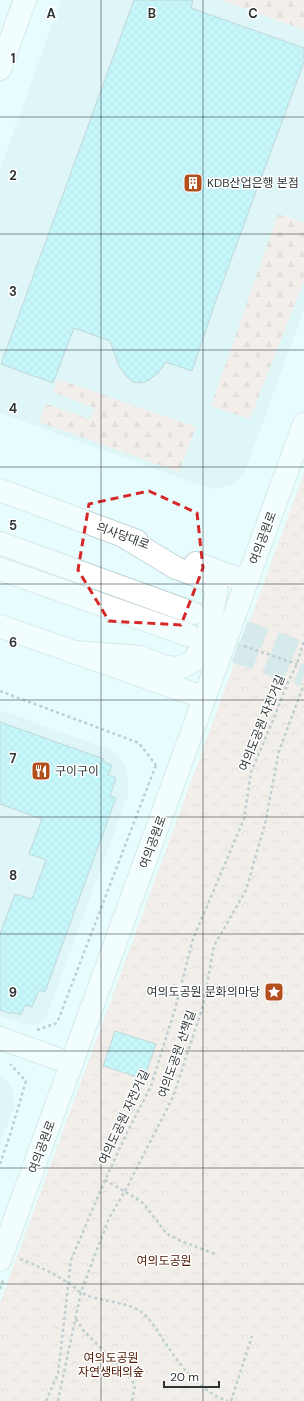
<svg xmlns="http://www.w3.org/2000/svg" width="304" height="1401" font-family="'DM Sans','Noto Sans KR',sans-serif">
<defs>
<pattern id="forest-firs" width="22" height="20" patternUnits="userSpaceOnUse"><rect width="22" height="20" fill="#feddd0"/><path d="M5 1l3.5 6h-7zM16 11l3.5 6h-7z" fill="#dabeb3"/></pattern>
<pattern id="park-crowns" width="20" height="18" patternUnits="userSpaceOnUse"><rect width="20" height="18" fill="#feddd0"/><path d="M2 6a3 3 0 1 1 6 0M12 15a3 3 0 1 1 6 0" fill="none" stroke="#dabeb3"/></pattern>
<pattern id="building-cross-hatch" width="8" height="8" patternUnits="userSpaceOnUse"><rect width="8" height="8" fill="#9df1f7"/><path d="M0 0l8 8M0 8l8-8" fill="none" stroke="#88cfd4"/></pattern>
</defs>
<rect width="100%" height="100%" fill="#e7fcfd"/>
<g fill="#d2f0f2">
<polygon points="61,0 304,0 304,309 244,474 232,484 223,487 214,489 200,485 0,413 0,170"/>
<polygon points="0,710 111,750 125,764 127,768 128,782 128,795 46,1017 40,1023 31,1025 22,1024 0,1016"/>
<polygon points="0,1076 7,1081 13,1091 14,1107 0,1144"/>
</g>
<g fill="url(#forest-firs)">
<polygon points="221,0 304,0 304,30"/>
<polygon points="278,214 304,223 304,281 250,419 211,406"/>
<polygon points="58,379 196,427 179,472 39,422 46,404 90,419 94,408 53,392"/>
</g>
<polygon fill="url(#park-crowns)" points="304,473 304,1401 0,1401 0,1303"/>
<g fill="url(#building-cross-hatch)" stroke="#94a8aa">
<polygon points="134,0 193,0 191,8 304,48 304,62 215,303 192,371 166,362 158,373 149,380 142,383 133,382 126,376 119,366 110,341 74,328 53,383 1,364"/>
<polygon points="0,722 104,759 104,762 112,765 108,775 116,778 110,796 116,798 45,992 39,990 32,1007 25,1005 21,1015 12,1012 11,1014 0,1010 0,934 15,894 32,899 46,860 29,854 42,819 0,804"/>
<polygon points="115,1031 156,1044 144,1079 103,1066"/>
</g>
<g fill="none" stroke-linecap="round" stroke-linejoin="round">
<g stroke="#c2d4d5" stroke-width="22" stroke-dasharray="22 11" stroke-linecap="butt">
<polyline points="213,620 304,653"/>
<polyline points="204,641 304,676"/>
</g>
<defs>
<g id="minor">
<polyline points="0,69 25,0"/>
<polyline points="0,1038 72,1064"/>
<polyline points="0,1260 304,424"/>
</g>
<g id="major">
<polyline points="0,490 137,541"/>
<polyline points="0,543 193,613"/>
<polyline points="196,563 247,582"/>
<polyline points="0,569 188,635"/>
<polyline points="0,626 205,698"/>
<polyline points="74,652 141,657 163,666 175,668 182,667 195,660 208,632 216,594 216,589 209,580 176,568 123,536"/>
</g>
</defs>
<use href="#minor" stroke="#bfd4d5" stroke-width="24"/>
<use href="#major" stroke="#bfd4d5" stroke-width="24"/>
<g stroke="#8b9a9b" stroke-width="2.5" stroke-dasharray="3 3" stroke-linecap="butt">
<polyline points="244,646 297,664"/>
<polyline points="0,691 139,743 156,765"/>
<polyline points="37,1030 57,1023 156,765"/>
<polyline points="0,1164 10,1135 26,1081 10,1064"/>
<polyline points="105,1180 136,1198 144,1204 167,1234 181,1241 215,1254"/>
<path d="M20,1259C37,1265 52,1273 67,1282C72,1285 77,1290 82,1293C99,1302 125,1301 140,1311C152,1319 158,1333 166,1344C181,1367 201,1392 228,1401"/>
<polyline points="0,1289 4,1278"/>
<polyline points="76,1319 83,1330 125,1372 135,1385 132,1401"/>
<polyline points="46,1401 58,1374 71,1260 105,1180 126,1135 151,1086 175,1009 193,939 244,819 251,772 274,718 287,684 297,664 304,641"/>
<polyline points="58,1401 81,1292 109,1218 125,1191 173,1097 203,1006 214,946 246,890 265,824 279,751 304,684"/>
<polyline points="231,1401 252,1336"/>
</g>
<use href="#minor" stroke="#fff" stroke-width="22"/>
<use href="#major" stroke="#fff" stroke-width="22"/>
</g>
<path d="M0 0H304V1401H0ZM149,491L197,513L203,568L181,625L109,621L78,570L89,504Z" fill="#e7fcfd" fill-opacity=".55" fill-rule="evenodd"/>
<path fill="none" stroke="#d62828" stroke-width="3" stroke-dasharray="8 5" stroke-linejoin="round" d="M149,491L197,513L203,568L181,625L109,621L78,570L89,504Z"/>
<path fill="none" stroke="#2d3536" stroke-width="1" stroke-opacity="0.55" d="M101,0V1401M203,0V1401M0,117H304M0,234H304M0,350H304M0,467H304M0,584H304M0,700H304M0,817H304M0,934H304M0,1051H304M0,1168H304M0,1284H304"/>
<defs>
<symbol id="building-square" viewBox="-11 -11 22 22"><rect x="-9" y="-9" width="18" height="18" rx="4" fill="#b34e1d" stroke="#fff"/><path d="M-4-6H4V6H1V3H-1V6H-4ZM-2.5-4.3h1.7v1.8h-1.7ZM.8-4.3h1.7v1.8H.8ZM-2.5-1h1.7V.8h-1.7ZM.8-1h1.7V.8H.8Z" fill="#fff"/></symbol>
<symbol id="restaurant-square" viewBox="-11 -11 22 22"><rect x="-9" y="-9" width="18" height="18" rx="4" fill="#b34e1d" stroke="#fff"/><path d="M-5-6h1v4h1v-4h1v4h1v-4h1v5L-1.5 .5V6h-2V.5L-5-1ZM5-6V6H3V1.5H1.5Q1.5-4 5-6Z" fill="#fff"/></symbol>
<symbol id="sight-square" viewBox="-11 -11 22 22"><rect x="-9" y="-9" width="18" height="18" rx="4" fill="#b34e1d" stroke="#fff"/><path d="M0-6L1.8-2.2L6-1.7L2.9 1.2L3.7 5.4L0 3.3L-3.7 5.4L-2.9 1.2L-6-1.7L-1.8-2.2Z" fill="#fff"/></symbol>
</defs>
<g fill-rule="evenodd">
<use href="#building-square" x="182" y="172" width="22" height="22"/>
<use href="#restaurant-square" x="30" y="760" width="22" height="22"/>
<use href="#sight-square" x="263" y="981" width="22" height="22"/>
</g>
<g text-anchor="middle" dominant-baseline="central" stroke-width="3" stroke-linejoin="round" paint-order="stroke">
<g font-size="12" fill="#2d3536" stroke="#fff" text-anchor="start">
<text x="207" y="183">KDB산업은행 본점</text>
<text x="55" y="771">구이구이</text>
<text x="260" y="992" text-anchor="end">여의도공원 문화의마당</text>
</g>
<g font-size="12" fill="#2d3536" stroke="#fff">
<text transform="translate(123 536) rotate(20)">의사당대로</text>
<text transform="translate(263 538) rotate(-70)">여의공원로</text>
<text transform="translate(262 723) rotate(-68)">여의도공원 자전거길</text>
<text transform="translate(153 842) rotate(-70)">여의공원로</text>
<text transform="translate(177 1054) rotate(-71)">여의도공원 산책길</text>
<text transform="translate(124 1117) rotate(-65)">여의도공원 자전거길</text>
<text transform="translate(42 1147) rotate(-70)">여의공원로</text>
</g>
<g font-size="12" fill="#4c1600" stroke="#fff">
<text x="164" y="1261">여의도공원</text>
<text x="111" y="1358">여의도공원<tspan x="111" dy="14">자연생태의숲</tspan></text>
</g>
</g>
<g font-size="13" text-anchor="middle" font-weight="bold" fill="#2d3536" stroke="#fff" stroke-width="3" stroke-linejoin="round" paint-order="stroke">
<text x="51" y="18">A</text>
<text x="152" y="18">B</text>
<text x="253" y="18">C</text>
<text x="13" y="63">1</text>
<text x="13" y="180">2</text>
<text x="13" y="296">3</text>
<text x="13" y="413">4</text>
<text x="13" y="530">5</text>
<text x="13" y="647">6</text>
<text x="13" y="763">7</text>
<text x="13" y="880">8</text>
<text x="13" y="997">9</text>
</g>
<path d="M164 1381v6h55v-6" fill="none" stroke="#2d3536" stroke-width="2"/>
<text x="170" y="1381" font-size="12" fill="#2d3536" stroke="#ffffff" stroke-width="3" paint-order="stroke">20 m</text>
</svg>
